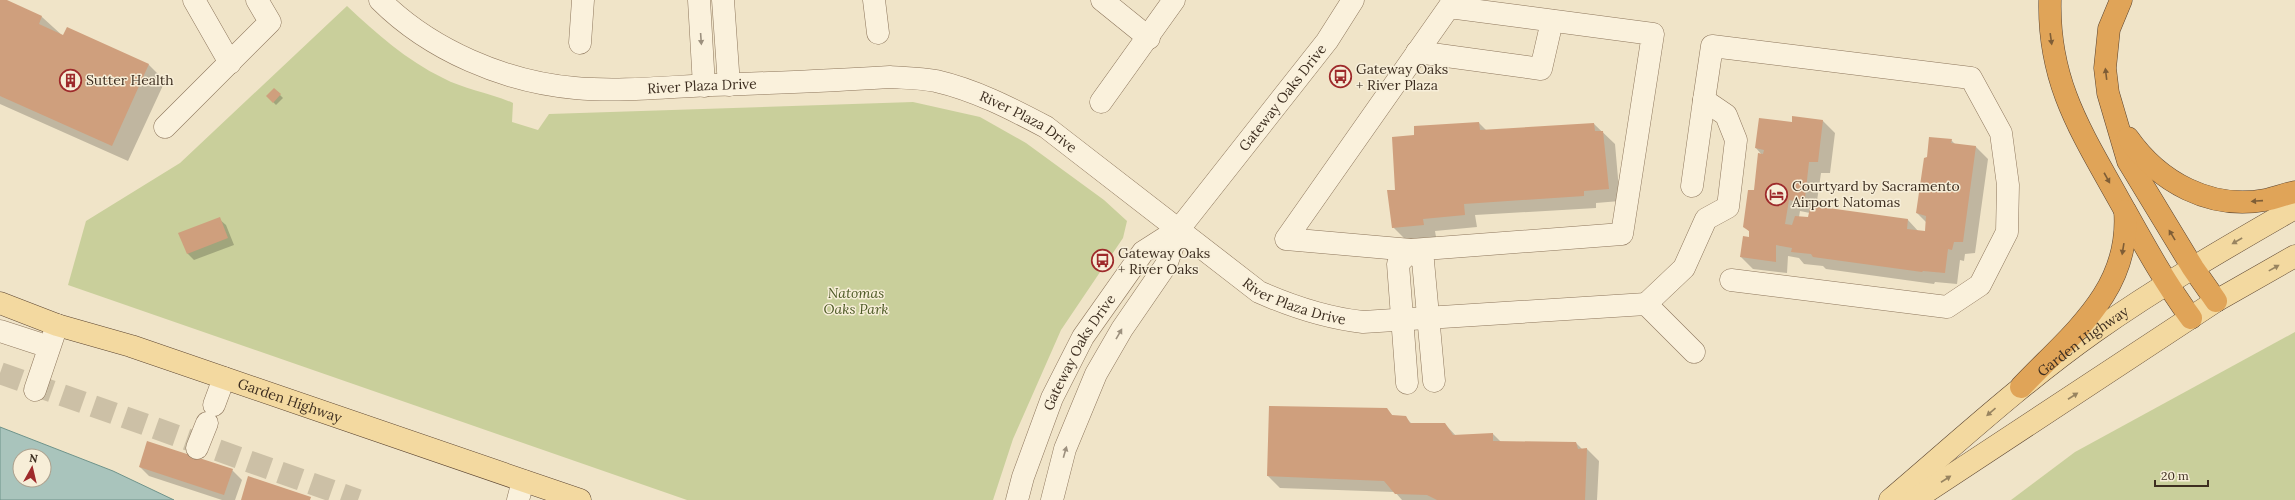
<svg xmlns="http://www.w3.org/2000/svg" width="2295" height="500" font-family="Lora,serif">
<rect width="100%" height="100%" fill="#f0e4c8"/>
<g fill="#c9cf9b">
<path d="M347,6C377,34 406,60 443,78C463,89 491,93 513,103L512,122L538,130L549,114L913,102L980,117L1026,143L1104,200L1127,221L1123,238L1061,330L1013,439L993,500H687L68,285L86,221L180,163Z"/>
<polygon points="2295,332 2295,500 2011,500 2075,452"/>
</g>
<path fill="#a9c4bc" stroke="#6f938a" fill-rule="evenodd" d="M0,427L113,471L174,500H0ZM20,456H44V480H20Z"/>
<g fill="#0003" fill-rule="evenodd">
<polygon points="0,0 4,0 42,17 64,37 67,28 149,65 165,81 128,161 0,104"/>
<polygon points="274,89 283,98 276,105 267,96"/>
<path d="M1823,121L1835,133L1830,173H1821L1816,208L1908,220L1919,232H1926L1927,223L1917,213L1951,140L1956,145L1976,147L1988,159L1975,253L1965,254L1964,261L1960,260L1957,284L1935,282L1934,284L1826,269L1823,266L1804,264L1799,258L1788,256L1787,273L1753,269L1741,257L1750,238V232L1744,226L1755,191L1762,155L1756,148L1793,123ZM1800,211L1810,213L1809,218L1799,217Z"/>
<polygon points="1479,123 1487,131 1594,124 1615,144 1620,201 1596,203 1596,208 1475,215 1477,227 1435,231 1436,237 1405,239 1393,227 1396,190 1415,135"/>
<polygon points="219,219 226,225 234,245 194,260 188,254 180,234"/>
<polygon points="1386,409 1393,416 1405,417 1412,424 1445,424 1456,436 1493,434 1501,442 1576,443 1583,450 1587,449 1599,461 1597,500 1402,500 1395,492 1280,488 1268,476"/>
<polygon points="140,467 232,470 242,480 235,500 222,500 149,476"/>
</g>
<g fill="#cf9f7d">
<polygon points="0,0 7,0 42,16 39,24 63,35 67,27 149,64 112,146 0,96"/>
<polygon points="274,88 281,94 273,103 266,96"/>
<polygon points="1792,116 1823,120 1818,162 1809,162 1805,198 1800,198 1799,202 1789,200 1785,224 1792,225 1795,216 1808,217 1810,208 1821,207 1908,219 1907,229 1925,231 1926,216 1916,213 1924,158 1927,157 1929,137 1952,139 1951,143 1976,146 1963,242 1954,242 1952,250 1948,249 1945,273 1923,271 1922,272 1813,257 1811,254 1791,252 1792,248 1776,245 1776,262 1740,257 1743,236 1749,237 1749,231 1743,227 1748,190 1754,190 1758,153 1763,154 1764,150 1755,148 1759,118 1792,122"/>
<polygon points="1479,122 1480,130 1594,123 1595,131 1603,131 1609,189 1584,191 1584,196 1464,204 1465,215 1423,219 1424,225 1392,228 1387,190 1395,190 1392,137 1414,135 1414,126"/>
<polygon points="220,217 228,238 187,254 178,233"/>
<polygon points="1269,406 1387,408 1392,415 1406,416 1410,423 1445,423 1453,435 1493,433 1493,441 1576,442 1578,449 1587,448 1585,500 1437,500 1427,495 1395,494 1384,481 1267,476"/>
<polygon points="147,441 233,469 224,495 139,467"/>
<polygon points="248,476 311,497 310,500 241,500"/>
</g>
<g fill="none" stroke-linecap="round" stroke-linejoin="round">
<polyline stroke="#ccc0a6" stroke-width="22" stroke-dasharray="22 11" stroke-linecap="butt" points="0,373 358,500"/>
<defs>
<g id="minor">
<polyline points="194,0 230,63"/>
<path id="s1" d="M380,0C430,50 505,82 575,88C620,92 666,87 711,85C771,83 830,81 890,77C905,78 921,78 936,81C975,90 1010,108 1046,127L1259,292C1293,307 1326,318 1363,322L1646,304"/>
<polyline points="699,0 704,86"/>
<polyline points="723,0 729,85"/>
<polyline points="874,0 878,33"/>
<polyline points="1102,0 1149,38"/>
<polygon points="1449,7 1653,34 1622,234 1411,250 1286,239"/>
<polyline points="580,43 583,0"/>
<polyline points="1417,52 1541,69 1552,21"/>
<polyline points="1101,102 1174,0"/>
<polyline points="165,127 270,22 257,0"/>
<polyline points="1692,186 1704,100"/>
<polyline points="1646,304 1684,268 1706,219 1728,207 1736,140 1726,115 1704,100 1712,46 1971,78 2001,133 2008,185 2007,232 1980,285 1947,307 1731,280"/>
<polyline points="1646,304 1694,352"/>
<polyline points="0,331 37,343"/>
<polyline points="1407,383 1398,264 1411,250 1423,261 1434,381"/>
<polyline points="35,390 57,325"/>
<polyline points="214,405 224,378"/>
<polyline points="197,448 207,423"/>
<polyline points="518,500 523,481"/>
<path id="s2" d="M1017,500L1023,477L1052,398L1083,337L1143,252L1179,229"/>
<path id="s3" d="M1052,500L1065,449L1096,374L1122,329L1166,265L1179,229L1327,41L1353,0"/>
</g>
<g id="major">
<path id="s4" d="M0,303L57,325L131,346L580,500"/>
<path id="s5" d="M1890,500C1957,443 2022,383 2094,332C2158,287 2227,247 2295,208"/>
<polyline points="1914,500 2216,301 2295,256"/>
</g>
<g id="highway">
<path d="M2050,0C2048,81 2080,130 2118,198C2141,239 2163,280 2191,318"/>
<polyline points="2121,0 2109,29 2105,68 2108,93 2128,161 2193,268 2216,301"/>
<path d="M2128,138C2159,182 2210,210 2265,200C2275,198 2285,194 2295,192"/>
<path d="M2021,387C2071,334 2131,291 2125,211"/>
</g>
</defs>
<use href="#minor" stroke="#8d765c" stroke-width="23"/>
<use href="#major" stroke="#5b4430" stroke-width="23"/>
<use href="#highway" stroke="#5b4430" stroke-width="23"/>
<use href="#minor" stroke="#faf1dc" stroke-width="22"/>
<use href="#major" stroke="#f3d9a0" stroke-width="22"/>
<use href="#highway" stroke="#e0a458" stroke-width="22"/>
</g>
<defs><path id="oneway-solid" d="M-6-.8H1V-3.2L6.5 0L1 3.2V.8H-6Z"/></defs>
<g fill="#9c907e">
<use href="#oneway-solid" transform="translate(701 39) rotate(86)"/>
<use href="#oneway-solid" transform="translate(1119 334) rotate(-60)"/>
<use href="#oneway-solid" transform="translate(1065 452) rotate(-74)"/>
</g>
<g fill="#7e5d36">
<use href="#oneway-solid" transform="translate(2051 39) rotate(82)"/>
<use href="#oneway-solid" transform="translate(2106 74) rotate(-97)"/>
<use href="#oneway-solid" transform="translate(2107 178) rotate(61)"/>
<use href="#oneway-solid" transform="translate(2257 201) rotate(176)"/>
<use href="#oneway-solid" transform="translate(2172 235) rotate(-121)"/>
<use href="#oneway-solid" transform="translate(2123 249) rotate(99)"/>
</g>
<g fill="#988460">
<use href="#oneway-solid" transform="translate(2237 241) rotate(150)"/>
<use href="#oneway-solid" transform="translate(2274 268) rotate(-29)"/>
<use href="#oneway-solid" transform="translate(2073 396) rotate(-33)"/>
<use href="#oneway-solid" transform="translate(1991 412) rotate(139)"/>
<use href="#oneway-solid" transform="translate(1946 479) rotate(-33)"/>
</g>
<defs>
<symbol id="bus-ring" viewBox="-11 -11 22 22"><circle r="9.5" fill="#f7eed8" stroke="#9e2a2b" stroke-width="1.5"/><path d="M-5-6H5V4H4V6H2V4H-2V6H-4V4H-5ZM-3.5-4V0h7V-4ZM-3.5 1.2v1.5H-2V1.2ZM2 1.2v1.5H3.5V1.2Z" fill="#9e2a2b"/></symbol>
<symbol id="building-ring" viewBox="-11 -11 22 22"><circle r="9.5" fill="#f7eed8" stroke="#9e2a2b" stroke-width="1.5"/><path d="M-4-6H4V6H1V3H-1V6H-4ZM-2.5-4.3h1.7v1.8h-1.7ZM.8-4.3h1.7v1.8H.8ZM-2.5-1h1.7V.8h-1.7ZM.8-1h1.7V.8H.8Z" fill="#9e2a2b"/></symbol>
<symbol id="hotel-ring" viewBox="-11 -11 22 22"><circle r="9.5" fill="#f7eed8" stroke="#9e2a2b" stroke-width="1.5"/><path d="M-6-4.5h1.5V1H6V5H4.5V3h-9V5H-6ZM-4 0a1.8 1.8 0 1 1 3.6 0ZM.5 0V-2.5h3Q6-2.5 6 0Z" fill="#9e2a2b"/></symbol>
</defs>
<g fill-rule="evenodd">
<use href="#bus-ring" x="1328" y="64" width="25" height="25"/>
<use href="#building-ring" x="58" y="68" width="25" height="25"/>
<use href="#hotel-ring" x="1764" y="182" width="25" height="25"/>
<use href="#bus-ring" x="1090" y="248" width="25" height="25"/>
</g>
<g text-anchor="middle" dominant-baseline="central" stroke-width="3" stroke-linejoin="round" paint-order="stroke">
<g font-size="14" fill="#3d2e20" stroke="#f7eed8" text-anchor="start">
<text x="1356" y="69">Gateway Oaks<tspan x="1356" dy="16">+ River Plaza</tspan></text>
<text x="86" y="80">Sutter Health</text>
<text x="1792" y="186">Courtyard by Sacramento<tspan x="1792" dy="16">Airport Natomas</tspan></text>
<text x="1118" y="253">Gateway Oaks<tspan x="1118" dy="16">+ River Oaks</tspan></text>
</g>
<g font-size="14" fill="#3d2e20" stroke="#f7eed8">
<text stroke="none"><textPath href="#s1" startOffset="345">River Plaza Drive</textPath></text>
<text stroke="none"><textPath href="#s3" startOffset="469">Gateway Oaks Drive</textPath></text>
<text stroke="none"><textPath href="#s1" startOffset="681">River Plaza Drive</textPath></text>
<text stroke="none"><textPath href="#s1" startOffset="1005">River Plaza Drive</textPath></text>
<text stroke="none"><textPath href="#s5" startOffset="250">Garden Highway</textPath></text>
<text stroke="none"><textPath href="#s2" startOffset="161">Gateway Oaks Drive</textPath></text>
<text stroke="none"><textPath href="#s4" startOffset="306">Garden Highway</textPath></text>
</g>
<g font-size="14" font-style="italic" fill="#4d5a26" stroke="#f7eed8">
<text x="856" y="293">Natomas<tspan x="856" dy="16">Oaks Park</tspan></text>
</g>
</g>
<g transform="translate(32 468) rotate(8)"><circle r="19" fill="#f7eed8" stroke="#ada18e"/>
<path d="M0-3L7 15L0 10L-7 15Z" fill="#9e2a2b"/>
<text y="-6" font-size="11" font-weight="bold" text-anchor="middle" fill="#3d2e20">N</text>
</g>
<path d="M2155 480v6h53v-6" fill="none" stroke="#3d2e20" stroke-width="2"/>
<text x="2161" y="480" font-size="12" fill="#3d2e20" stroke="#f7eed8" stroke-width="3" paint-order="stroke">20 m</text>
</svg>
